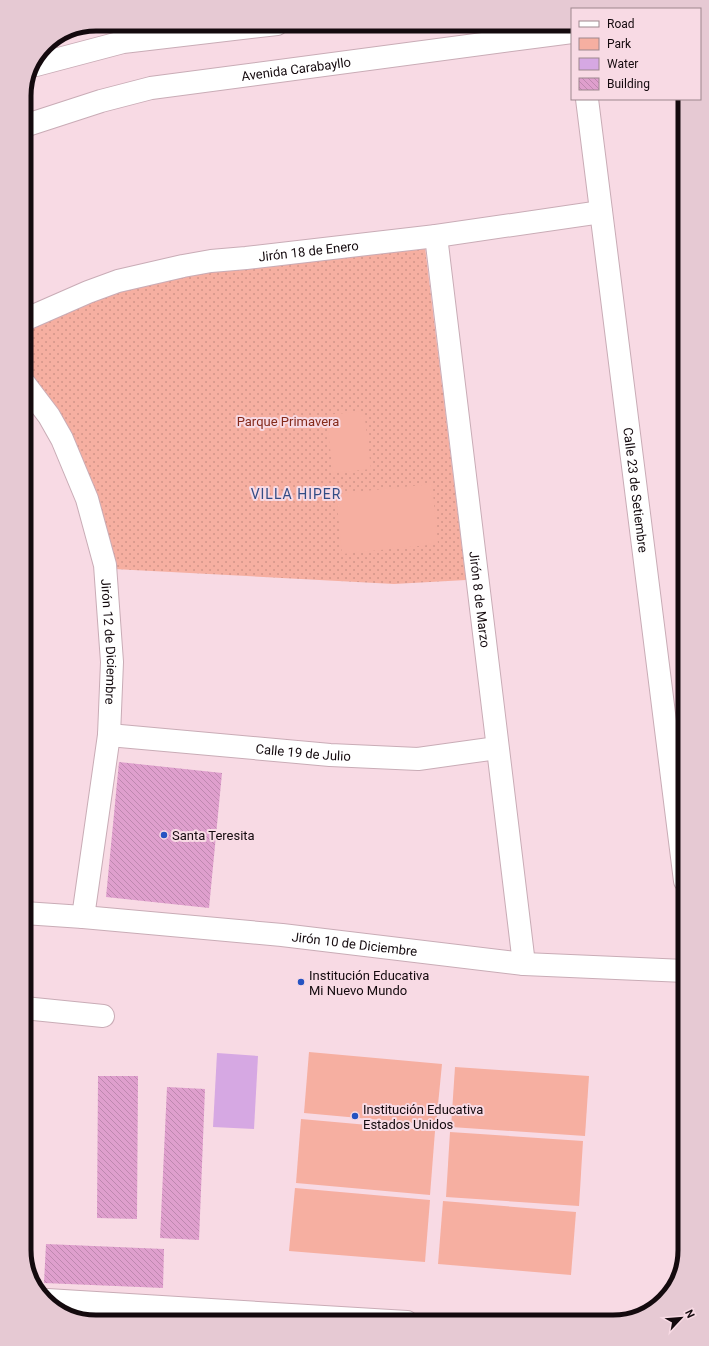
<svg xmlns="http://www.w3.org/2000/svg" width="709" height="1346" font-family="Roboto,sans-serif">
<defs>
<pattern id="green-dots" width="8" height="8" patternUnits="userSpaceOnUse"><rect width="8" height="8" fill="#f6afa1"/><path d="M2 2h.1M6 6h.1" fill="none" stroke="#d29589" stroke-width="1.8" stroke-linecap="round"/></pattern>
<pattern id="building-back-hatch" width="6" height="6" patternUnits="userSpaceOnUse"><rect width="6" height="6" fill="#df9fcd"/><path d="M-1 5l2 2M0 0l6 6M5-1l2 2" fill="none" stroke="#be88af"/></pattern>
</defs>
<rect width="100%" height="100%" fill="#f8dae4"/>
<polygon fill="url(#green-dots)" points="425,247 466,580 394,584 114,569 37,384 24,367 24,328 89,301 185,273"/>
<g fill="#f6afa1">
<polygon points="364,411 371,469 333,473 326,415"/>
<polygon points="432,484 438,544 342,554 336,494"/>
<polygon points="309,1052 442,1064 436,1125 304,1113"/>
<polygon points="455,1067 589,1076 585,1136 451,1127"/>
<polygon points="301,1119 435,1131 430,1195 296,1183"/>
<polygon points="450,1132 583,1141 579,1206 446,1197"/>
<polygon points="682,1178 685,1178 685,1251 673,1290"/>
<polygon points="295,1188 430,1200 425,1262 289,1251"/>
<polygon points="443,1201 576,1212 571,1275 438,1264"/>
</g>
<polygon fill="#d6a8e3" points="217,1053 258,1056 254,1129 213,1127"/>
<g fill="url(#building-back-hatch)">
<polygon points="119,762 222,773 209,908 106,897"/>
<polygon points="98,1076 138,1076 137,1219 97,1218"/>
<polygon points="167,1087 205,1089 199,1240 160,1238"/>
<polygon points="46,1244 164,1249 163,1288 44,1283"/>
<polygon points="519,1318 549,1321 549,1322 518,1322"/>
</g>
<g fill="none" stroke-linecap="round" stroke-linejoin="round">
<defs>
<g id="minor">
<path id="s1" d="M587,99L685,881"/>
<path id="s2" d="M436,236L524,964"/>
<path id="s3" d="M24,320L88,292L118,281L183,266L211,261L246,258L436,236L601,212"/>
<path id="s4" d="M24,383L49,416L62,439L87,499L105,565L112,662L109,735L83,917"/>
<path id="s5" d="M109,735L330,755L418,759L497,748"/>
<path id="s6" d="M24,913L83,917L282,935L524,964L685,971"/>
<polyline points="24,1008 103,1016"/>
<polyline points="47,1300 407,1322"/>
</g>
<g id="major">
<polyline points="36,65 123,42 277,24"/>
<path id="s7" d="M24,126L101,101L151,88L572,32"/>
</g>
</defs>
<use href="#minor" stroke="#c9acb6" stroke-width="24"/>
<use href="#major" stroke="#c9acb6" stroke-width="24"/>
<use href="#minor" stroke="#fff" stroke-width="22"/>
<use href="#major" stroke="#fff" stroke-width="22"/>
</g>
<g fill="#2653c2" stroke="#f8dae4" stroke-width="1.5">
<circle cx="164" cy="835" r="4"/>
<circle cx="301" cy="982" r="4"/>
<circle cx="355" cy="1116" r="4"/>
</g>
<g text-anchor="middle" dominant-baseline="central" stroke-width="4" stroke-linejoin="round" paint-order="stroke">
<g font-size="13" fill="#140a0e" stroke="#f8dae4">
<text stroke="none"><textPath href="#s7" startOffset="279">Avenida Carabayllo</textPath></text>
<text stroke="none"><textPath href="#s3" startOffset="295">Jirón 18 de Enero</textPath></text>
<text stroke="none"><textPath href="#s1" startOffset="394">Calle 23 de Setiembre</textPath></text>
<text stroke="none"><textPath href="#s2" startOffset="366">Jirón 8 de Marzo</textPath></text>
<text stroke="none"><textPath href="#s4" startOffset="278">Jirón 12 de Diciembre</textPath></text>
<text stroke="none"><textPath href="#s5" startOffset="195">Calle 19 de Julio</textPath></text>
<text stroke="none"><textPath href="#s6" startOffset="332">Jirón 10 de Diciembre</textPath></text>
</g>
<g font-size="13" fill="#842a1b" stroke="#f8dae4">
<text x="288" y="421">Parque Primavera</text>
</g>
<g font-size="13" fill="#140a0e" stroke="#f8dae4" text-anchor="start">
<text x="172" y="835">Santa Teresita</text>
<text x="309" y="975">Institución Educativa<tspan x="309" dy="15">Mi Nuevo Mundo</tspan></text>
<text x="363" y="1109">Institución Educativa<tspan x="363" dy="15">Estados Unidos</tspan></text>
</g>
<g font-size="14" letter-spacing="1" fill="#334d86" stroke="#f8dae4">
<text x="296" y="494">VILLA HIPER</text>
</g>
</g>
<path d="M0 0H709V1346H0ZM96 31H613A65 65 0 0 1 678 96V1250A65 65 0 0 1 613 1315H96A65 65 0 0 1 31 1250V96A65 65 0 0 1 96 31Z" fill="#e6c9d3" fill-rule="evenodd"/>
<path fill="none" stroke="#140a0e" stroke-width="5" d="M96 31H613A65 65 0 0 1 678 96V1250A65 65 0 0 1 613 1315H96A65 65 0 0 1 31 1250V96A65 65 0 0 1 96 31Z"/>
<rect x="571" y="8" width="130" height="92" fill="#f8dae4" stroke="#9d878e"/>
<rect x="579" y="21" width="20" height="6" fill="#ffffff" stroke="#9d878e"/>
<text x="607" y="28" font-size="12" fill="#140a0e">Road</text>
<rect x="579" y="38" width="20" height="12" fill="#f6afa1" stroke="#9d878e"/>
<text x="607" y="48" font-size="12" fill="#140a0e">Park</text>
<rect x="579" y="58" width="20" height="12" fill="#d6a8e3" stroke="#9d878e"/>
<text x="607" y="68" font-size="12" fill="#140a0e">Water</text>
<rect x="579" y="78" width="20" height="12" fill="url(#building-back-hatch)" stroke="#9d878e"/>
<text x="607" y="88" font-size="12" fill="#140a0e">Building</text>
<g transform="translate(681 1318) rotate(64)" stroke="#f8dae4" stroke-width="3" paint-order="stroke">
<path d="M0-3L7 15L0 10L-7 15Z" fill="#140a0e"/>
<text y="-6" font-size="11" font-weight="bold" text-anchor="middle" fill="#140a0e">N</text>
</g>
</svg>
